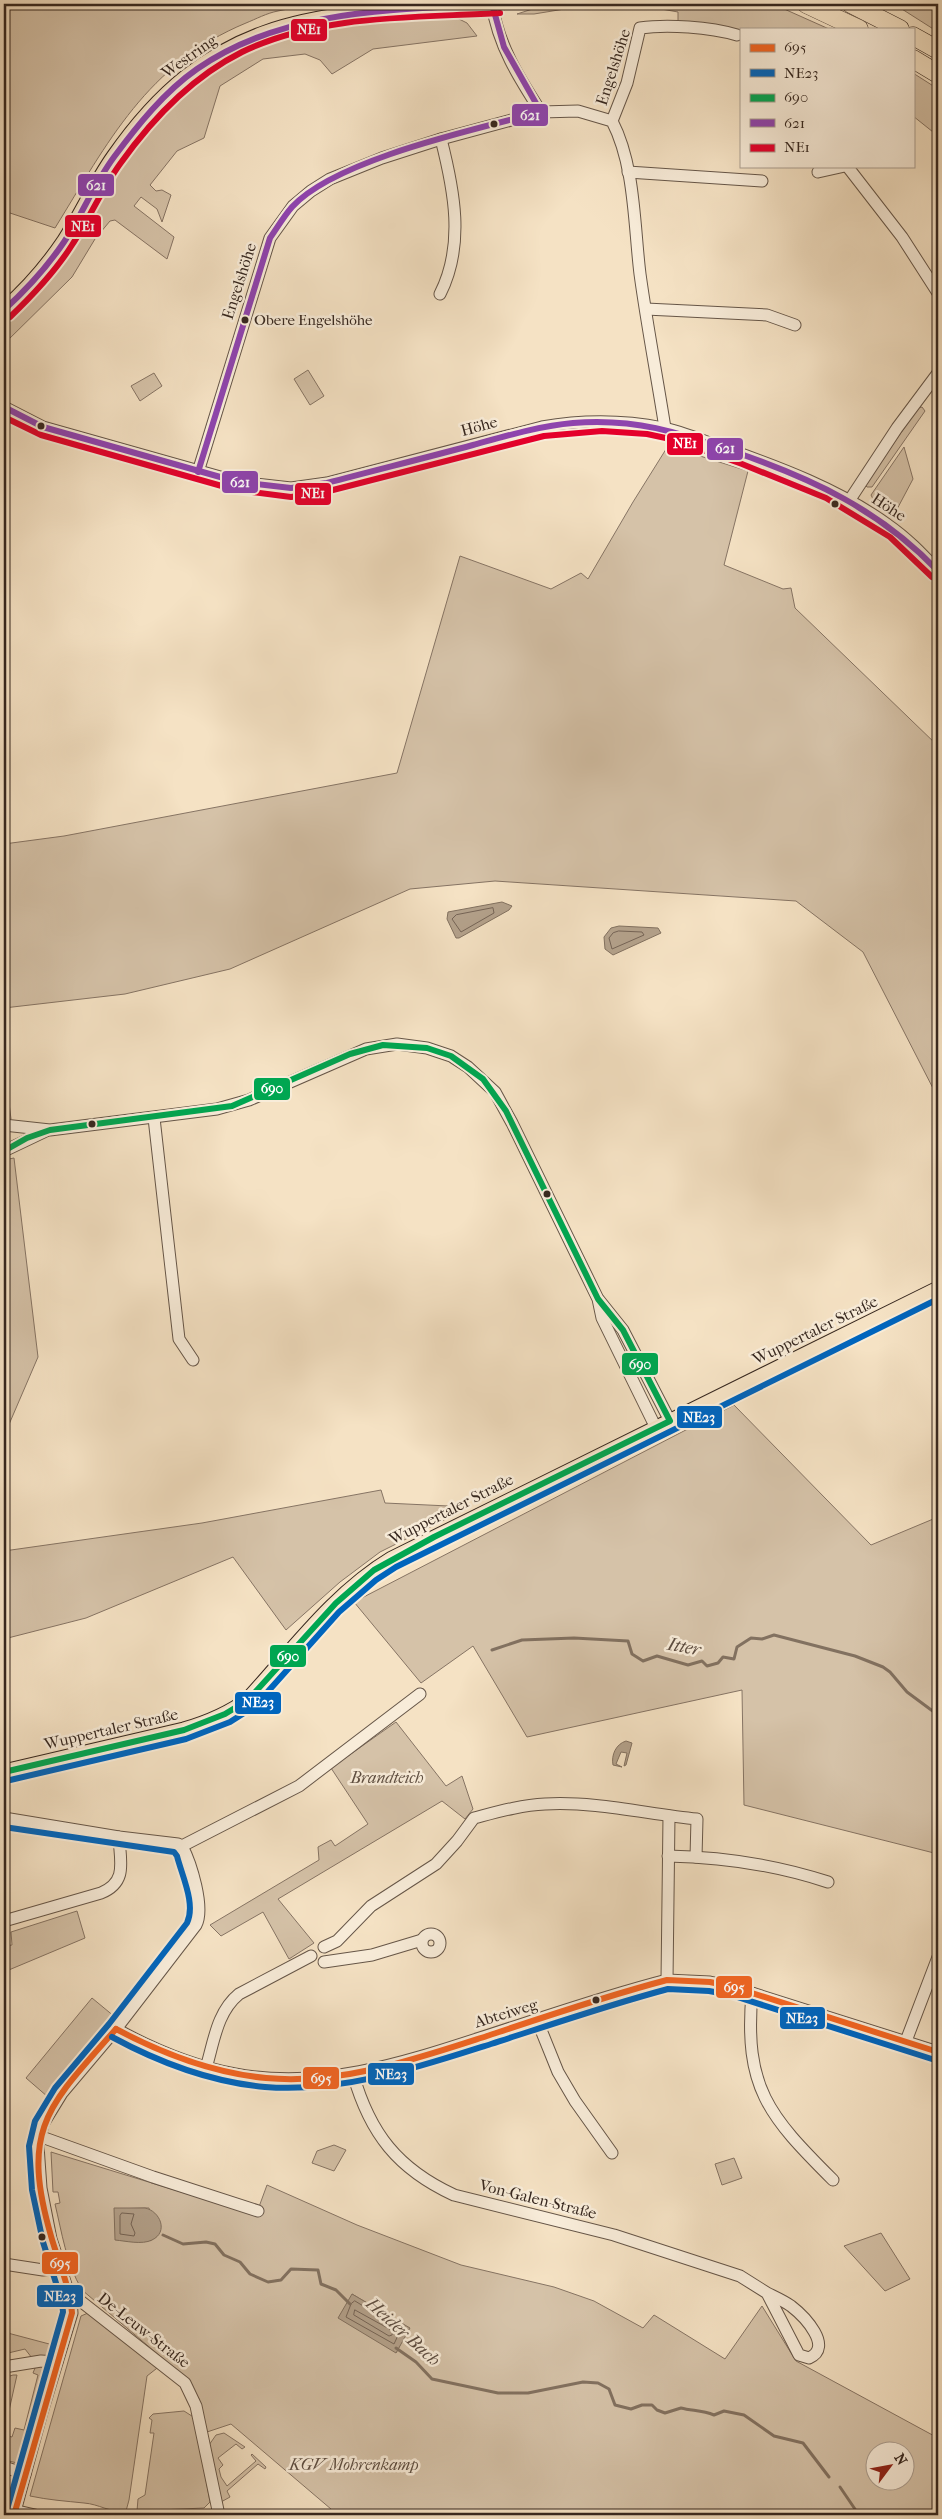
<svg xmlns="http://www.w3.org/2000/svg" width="942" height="2519" font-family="'IM FELL French Canon',serif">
<rect width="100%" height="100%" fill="#f5e2c4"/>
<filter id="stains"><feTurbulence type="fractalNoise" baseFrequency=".004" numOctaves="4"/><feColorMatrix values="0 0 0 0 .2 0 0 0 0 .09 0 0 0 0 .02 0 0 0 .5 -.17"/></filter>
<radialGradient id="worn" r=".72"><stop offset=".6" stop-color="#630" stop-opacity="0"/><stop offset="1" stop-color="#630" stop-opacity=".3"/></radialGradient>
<g fill="#d5c2a8" stroke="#867464" fill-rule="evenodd">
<path d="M4,4H327C311,6 294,7 278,11C267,13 256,19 246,23C147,64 108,142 55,228L4,211Z"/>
<polygon points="548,4 595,4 534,14 517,14"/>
<polygon points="609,4 773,4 829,29 741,29 741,31 678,24 678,12 639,5"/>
<polygon points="894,4 938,4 938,32"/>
<path d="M457,18L467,23L477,36L373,49L332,74L320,60L305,54L263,59L220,86L204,138L177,151L150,185L156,191L162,190L171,195L162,222L157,209L141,197L134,206L174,237L167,259L115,220L110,221L95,239L72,277L4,344V320C21,306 39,292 54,274C84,237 105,192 131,152C214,25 320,27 457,18Z"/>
<polygon points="913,73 938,89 938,136 913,116"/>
<polygon points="308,370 324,396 310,405 294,379"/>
<polygon points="154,373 162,386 140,401 131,386"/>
<polygon points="922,407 925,411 872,487 867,487 865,485 918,408"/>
<polygon points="668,446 748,471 724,565 783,589 791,588 795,608 938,746 938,1098 863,952 796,901 495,881 410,889 230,969 125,994 4,1008 4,844 64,836 397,773 460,556 551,589 581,573 588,579 633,502"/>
<polygon points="904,447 913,479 895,513 873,499 871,495"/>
<polygon points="4,1063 11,1119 4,1120"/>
<polygon points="14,1158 38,1357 4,1436 4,1160"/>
<polygon points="734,1405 871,1545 938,1517 938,1854 744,1805 742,1690 527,1737 473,1646 421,1683 354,1602"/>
<polygon points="381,1490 385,1503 470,1507 380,1552 340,1582 286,1630 233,1557 86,1618 4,1639 4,1551 202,1523"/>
<polygon points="396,1722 446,1786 462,1776 473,1809 465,1819 442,1801 278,1899 314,1943 289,1959 263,1912 221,1936 210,1925 319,1860 318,1847 331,1840 335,1846 368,1824 331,1768"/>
<polygon points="77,1911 85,1938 4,1972 4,1946 12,1945 11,1932"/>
<polygon points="92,1998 115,2017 48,2097 26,2078"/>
<polygon points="334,2145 346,2150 334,2171 312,2163 317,2151"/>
<path d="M51,2152L256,2215L267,2185L357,2225L461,2265L554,2287L594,2301L643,2328L654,2315L725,2359L762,2306L796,2361L938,2438V2515H338L231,2424L207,2432L199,2399L187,2379L82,2290C66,2263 62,2233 55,2204L60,2203L58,2192H53ZM145,2208H149L157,2236L150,2241L115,2209ZM352,2294L409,2328L396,2353ZM874,2452H904V2482H874Z"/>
<polygon points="734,2158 742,2178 722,2185 715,2164"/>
<polygon points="881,2233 910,2279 885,2291 844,2246"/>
<path d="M88,2313L161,2365L147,2376L129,2500L126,2511C110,2513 99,2504 84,2503C65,2501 49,2500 30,2496L81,2316Z"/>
<polygon points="4,2332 53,2345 50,2356 32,2358 25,2349 4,2354"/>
<polygon points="37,2363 49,2365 22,2464 4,2460 4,2435 12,2437 15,2428 24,2430 38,2375 33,2373"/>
<polygon points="13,2375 17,2375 4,2433 4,2378"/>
<polygon points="184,2411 195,2418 210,2502 204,2508 137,2511 138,2499 145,2495 154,2433 150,2433 152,2420 149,2418 153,2414"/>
<polygon points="224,2433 245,2447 242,2449 236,2444 218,2458 223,2465 219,2469 221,2477 227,2486 256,2461 251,2455 252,2454 266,2467 265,2469 258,2464 227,2491 230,2497 221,2502 209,2445 216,2435"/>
<polygon points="4,2478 17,2482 10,2502 4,2500"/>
</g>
<g fill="#b4a28c" stroke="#827160">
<polygon points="502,902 512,906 509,910 459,938 456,938 447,919 448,912"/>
<polygon points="619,926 658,928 661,933 613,955 605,949 604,937 611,928"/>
<path d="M626,1741L632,1743L626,1765L624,1766L627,1753L621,1752L616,1764L622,1767L613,1765C611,1755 616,1744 626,1741Z"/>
<path d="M145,2208C160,2211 169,2232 152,2240C142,2245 126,2241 115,2240L114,2208Z"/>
<polygon points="352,2294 410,2328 396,2353 338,2318"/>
</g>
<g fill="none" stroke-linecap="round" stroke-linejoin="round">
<g stroke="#756456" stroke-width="1">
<polygon points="493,908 494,913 461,932 452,919 456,915"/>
<polygon points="619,931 642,932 644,935 612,949 609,938 613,933"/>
<polygon points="122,2213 134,2214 131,2224 135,2233 134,2236 120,2234 120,2216"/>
<polygon points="355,2301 401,2329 394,2344 346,2317 351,2304"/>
<polygon points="355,2310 393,2331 392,2335 389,2336 354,2315"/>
</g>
<g stroke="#827160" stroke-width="3">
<polyline points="492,1650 522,1640 574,1638 628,1641 632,1654 643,1661 657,1656 688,1665 702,1661 707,1666 718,1663 723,1657 734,1659 737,1647 751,1638 762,1639 774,1635 855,1656 883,1667 890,1672 907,1692 938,1715"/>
<polyline points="163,2235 183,2244 206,2242 215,2244 224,2255 240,2262 250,2274 268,2282 281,2280 291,2269 318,2270 321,2284 336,2290 350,2304"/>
<path d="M396,2348L416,2362L432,2379L498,2393H528L583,2382L598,2383L609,2389L615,2405L631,2409L642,2405H652L657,2410L665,2413L681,2408C692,2411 702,2410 714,2415L724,2411L744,2415L774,2436L803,2443L829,2477"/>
<polyline points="840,2487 859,2515"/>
</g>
<defs>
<g id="minor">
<path d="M492,4C498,45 519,78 541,112"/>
<path d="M612,121L627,83L640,28C667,24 710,27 737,35"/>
<polyline points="847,166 902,237 938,293"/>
<polyline points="628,172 762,181"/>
<polyline points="818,172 845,166"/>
<path d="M440,294C465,245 454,190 441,139"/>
<polyline points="646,309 767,315 795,325"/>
<path d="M4,407L43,427L238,482L291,488L327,483L542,427C582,420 623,420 663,428C680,431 706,442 724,448C779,467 840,490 888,525C907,538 922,554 938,571"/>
<path d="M198,472L270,238L293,206L311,191L330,179L382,158L441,139L541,112L578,111L612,121C635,165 634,225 640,274C647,325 657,377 665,428"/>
<polyline points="849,501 897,428 938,373"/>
<polyline points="154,1118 179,1339 193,1360"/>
<polyline points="4,1125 50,1130 217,1109 249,1100 366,1049 397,1044 427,1048 451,1056 468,1067 495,1092 512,1123 598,1299 602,1318 656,1428"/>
<polyline points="4,1151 46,1131"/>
<polyline points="599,1300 623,1330 670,1421"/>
<polyline points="4,1818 119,1837 178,1844 182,1846"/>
<polyline points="182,1846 299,1786 420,1694"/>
<path d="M668,1856C723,1857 776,1865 828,1882"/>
<path d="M4,1921L101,1893C128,1882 120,1861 119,1837"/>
<circle cx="431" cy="1943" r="9"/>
<path d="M324,1947L337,1941L371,1906L436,1864L457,1841L474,1818C497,1812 521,1805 545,1804C595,1801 647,1814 697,1819L696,1857"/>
<polyline points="324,1962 372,1955 422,1940"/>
<polyline points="667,1980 669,1816"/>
<path d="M752,1993C744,2088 768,2115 833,2180"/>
<polyline points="537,2020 558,2072 575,2101 612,2153"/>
<path d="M116,2029C154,2050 192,2066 235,2074C320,2090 400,2064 480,2038C542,2018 604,1996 667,1980L710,1982L733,1987L938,2052"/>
<polyline points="906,2041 938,1957"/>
<path d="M206,2068C214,2041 217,2012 239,1994L311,1956"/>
<path d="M353,2074C370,2134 398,2169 454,2195L614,2235L740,2276L767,2293L799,2355L809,2358C834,2347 804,2316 791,2306C784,2301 775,2297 767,2293"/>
<polyline points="39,2136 153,2177 258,2211"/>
<polyline points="4,2264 43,2270 60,2268"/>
<polyline points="69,2292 185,2383 196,2406 219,2515"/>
<polyline points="4,2367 41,2361 57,2362"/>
<polyline points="4,2467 25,2474"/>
<polyline points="4,2508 35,2515"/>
<path d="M14,2515L42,2412L72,2313L71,2300L51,2239L41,2188L38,2146L43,2124L62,2093L116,2029L196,1925C205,1908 191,1863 182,1846"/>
</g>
<g id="major">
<path d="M4,310C27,290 47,267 64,242C82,214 95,184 114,157C220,4 333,15 499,4"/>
<path d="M4,1772L184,1730C208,1723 228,1715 248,1700C293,1651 334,1594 392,1559L938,1289"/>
</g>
<g id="highway">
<polyline points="806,4 859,29"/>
<polyline points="851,4 900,29"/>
<polyline points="913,36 938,50"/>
<polyline points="913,59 938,74"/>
</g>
</defs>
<use href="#minor" stroke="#665648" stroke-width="13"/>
<use href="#major" stroke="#36271f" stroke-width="17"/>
<use href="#highway" stroke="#36271f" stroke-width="19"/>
<use href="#minor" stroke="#f8ecd9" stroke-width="11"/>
<use href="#major" stroke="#f5e2c4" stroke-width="15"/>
<use href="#highway" stroke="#f5e2c4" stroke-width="18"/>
<defs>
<g id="bus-1">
<path d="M116,2029C163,2054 212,2073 266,2078C341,2085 416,2059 487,2036C547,2016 606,1996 667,1980L710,1982L733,1987L938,2052"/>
<path d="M14,2515L72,2313C70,2287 58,2261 51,2236C20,2128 48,2106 116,2029"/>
</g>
<g id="bus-2">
<polyline points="6,1781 186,1739 230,1722 255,1706 339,1612 376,1580 396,1567 938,1299"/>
<path d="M4,1827L174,1852L177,1856C182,1876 196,1904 187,1923L109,2024L55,2088L35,2121L29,2146L32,2190L43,2242L62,2302L63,2312L6,2513"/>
<path d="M112,2037C160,2063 210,2082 265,2087C343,2093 419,2067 491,2044C550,2025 608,2005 668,1989L709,1991L731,1995L935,2060"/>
</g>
<polyline id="bus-3" points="4,1151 27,1138 50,1130 232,1106 350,1054 383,1045 427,1048 451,1056 483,1079 506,1111 598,1299 623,1330 670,1421 434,1537 374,1570 336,1603 248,1700 225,1714 184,1730 4,1772"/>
<g id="bus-4">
<path d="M4,310C26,290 47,267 64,242C82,215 94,184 114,157C137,126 164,92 197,69C285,8 395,10 499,4"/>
<path d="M4,407L43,427L238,482L291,488L327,483C376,470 425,458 473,445C506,436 539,426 573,423C635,418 678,432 735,452C813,479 880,510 938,571"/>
<path d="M198,472L270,238C277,228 284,216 292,207C336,159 477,129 541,112L504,47L492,4"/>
</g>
<g id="bus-5">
<path d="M10,317C33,295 55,272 72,245C89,219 102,189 120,164C152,119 192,77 242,52C320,14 415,18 500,13"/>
<polyline points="4,417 41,435 236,490 291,497 329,491 544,436 602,431 647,434 675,440 742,464 826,498 890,537 932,577"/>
</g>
</defs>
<use href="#bus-1" stroke="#f8ecd9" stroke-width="10"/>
<use href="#bus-2" stroke="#f8ecd9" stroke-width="10"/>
<use href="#bus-3" stroke="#f8ecd9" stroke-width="10"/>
<use href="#bus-4" stroke="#f8ecd9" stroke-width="10"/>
<use href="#bus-5" stroke="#f8ecd9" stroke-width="10"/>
<use href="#bus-1" stroke="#f26522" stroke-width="6"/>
<use href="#bus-2" stroke="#0065bd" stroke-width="6"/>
<use href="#bus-3" stroke="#00a651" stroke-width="6"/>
<use href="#bus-4" stroke="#8e44ad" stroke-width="6"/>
<use href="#bus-5" stroke="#e4002b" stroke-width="6"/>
</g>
<g fill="#36271f" stroke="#f8ecd9" stroke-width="2">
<circle cx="494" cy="124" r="4.5"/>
<circle cx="245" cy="320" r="4.5"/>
<circle cx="41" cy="426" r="4.5"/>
<circle cx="835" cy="504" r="4.5"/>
<circle cx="92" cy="1124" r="4.5"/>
<circle cx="547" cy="1194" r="4.5"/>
<circle cx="596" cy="2000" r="4.5"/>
<circle cx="42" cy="2237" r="4.5"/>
</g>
<g text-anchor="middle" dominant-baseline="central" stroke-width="5" stroke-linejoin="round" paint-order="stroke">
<g font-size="15" fill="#36271f" stroke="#f8ecd9" text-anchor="start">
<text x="254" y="320">Obere Engelshöhe</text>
</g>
<g font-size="16" fill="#36271f" stroke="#f8ecd9">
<text transform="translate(189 56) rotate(-35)">Westring</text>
<text transform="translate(613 67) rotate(-72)">Engelshöhe</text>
<text transform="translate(239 281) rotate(-72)">Engelshöhe</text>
<text transform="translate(479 426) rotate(-15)">Höhe</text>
<text transform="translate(889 507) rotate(33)">Höhe</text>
<text transform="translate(815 1330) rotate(-26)">Wuppertaler Straße</text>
<text transform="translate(451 1509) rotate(-27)">Wuppertaler Straße</text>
<text transform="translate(111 1729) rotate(-13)">Wuppertaler Straße</text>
<text transform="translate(506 2013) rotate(-17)">Abteiweg</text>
<text transform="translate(538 2199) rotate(14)">Von-Galen-Straße</text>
<text transform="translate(144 2330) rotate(38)">De-Leuw-Straße</text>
</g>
<g font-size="16" font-style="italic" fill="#5e4e41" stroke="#f8ecd9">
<text x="387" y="1777">Brandteich</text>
<text x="354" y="2464">KGV Mohrenkamp</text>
</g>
<g font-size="18" font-style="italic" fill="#5c4c40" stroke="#f8ecd9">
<text transform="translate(684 1647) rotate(10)">Itter</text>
<text transform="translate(403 2332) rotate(42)">Heider Bach</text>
</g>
</g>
<g stroke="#f8ecd9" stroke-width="2">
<rect x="290" y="18" width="38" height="24" rx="5" fill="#e4002b"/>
<rect x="511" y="103" width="38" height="24" rx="5" fill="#8e44ad"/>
<rect x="77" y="173" width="38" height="24" rx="5" fill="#8e44ad"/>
<rect x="64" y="214" width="38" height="24" rx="5" fill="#e4002b"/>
<rect x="666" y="432" width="38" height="24" rx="5" fill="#e4002b"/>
<rect x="706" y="437" width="38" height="24" rx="5" fill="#8e44ad"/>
<rect x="221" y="470" width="38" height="24" rx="5" fill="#8e44ad"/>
<rect x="294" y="482" width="38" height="24" rx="5" fill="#e4002b"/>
<rect x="253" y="1077" width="38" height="24" rx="5" fill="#00a651"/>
<rect x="621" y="1352" width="38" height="24" rx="5" fill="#00a651"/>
<rect x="676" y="1405" width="47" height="24" rx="5" fill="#0065bd"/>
<rect x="269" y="1644" width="38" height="24" rx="5" fill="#00a651"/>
<rect x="234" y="1691" width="48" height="24" rx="5" fill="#0065bd"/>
<rect x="715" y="1975" width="38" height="24" rx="5" fill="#f26522"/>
<rect x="779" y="2006" width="47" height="24" rx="5" fill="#0065bd"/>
<rect x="367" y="2062" width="48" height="24" rx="5" fill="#0065bd"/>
<rect x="302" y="2066" width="38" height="24" rx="5" fill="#f26522"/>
<rect x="41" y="2251" width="38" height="24" rx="5" fill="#f26522"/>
<rect x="36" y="2284" width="48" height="24" rx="5" fill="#0065bd"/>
</g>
<g font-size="14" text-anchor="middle" font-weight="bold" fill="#fff">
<text x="309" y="34">NE1</text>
<text x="530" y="120">621</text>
<text x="96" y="190">621</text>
<text x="83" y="231">NE1</text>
<text x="685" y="448">NE1</text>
<text x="725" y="453">621</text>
<text x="240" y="487">621</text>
<text x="313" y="498">NE1</text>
<text x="272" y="1093">690</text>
<text x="640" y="1369">690</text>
<text x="699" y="1422">NE23</text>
<text x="288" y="1661">690</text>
<text x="258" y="1707">NE23</text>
<text x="734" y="1992">695</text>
<text x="802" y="2023">NE23</text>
<text x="391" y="2079">NE23</text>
<text x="321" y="2083">695</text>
<text x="60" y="2268">695</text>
<text x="60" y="2301">NE23</text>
</g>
<rect width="942" height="2519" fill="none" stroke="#f5e2c4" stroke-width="20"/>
<rect x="5" y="5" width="932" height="2509" fill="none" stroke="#36271f" stroke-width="2.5"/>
<rect x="10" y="10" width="922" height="2499" fill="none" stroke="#36271f"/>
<rect x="740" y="28" width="175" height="140" fill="#f8ecd9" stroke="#aa9d8f"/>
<rect x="750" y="44" width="25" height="8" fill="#f26522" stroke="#aa9d8f"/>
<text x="784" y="52" font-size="15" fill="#36271f">695</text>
<rect x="750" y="69" width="25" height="8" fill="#0065bd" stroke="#aa9d8f"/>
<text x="784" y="78" font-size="15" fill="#36271f">NE23</text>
<rect x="750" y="94" width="25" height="8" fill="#00a651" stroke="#aa9d8f"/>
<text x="784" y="102" font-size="15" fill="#36271f">690</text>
<rect x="750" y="119" width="25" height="8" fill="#8e44ad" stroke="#aa9d8f"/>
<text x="784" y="128" font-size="15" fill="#36271f">621</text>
<rect x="750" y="144" width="25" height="8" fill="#e4002b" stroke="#aa9d8f"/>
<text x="784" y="152" font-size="15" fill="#36271f">NE1</text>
<g transform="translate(890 2466) rotate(58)"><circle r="24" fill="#f8ecd9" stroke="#aa9d8f"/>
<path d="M0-4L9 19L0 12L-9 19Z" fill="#8f2418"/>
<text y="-8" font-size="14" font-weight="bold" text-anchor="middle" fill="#36271f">N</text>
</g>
<rect width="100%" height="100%" filter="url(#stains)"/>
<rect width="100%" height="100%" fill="url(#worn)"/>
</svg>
